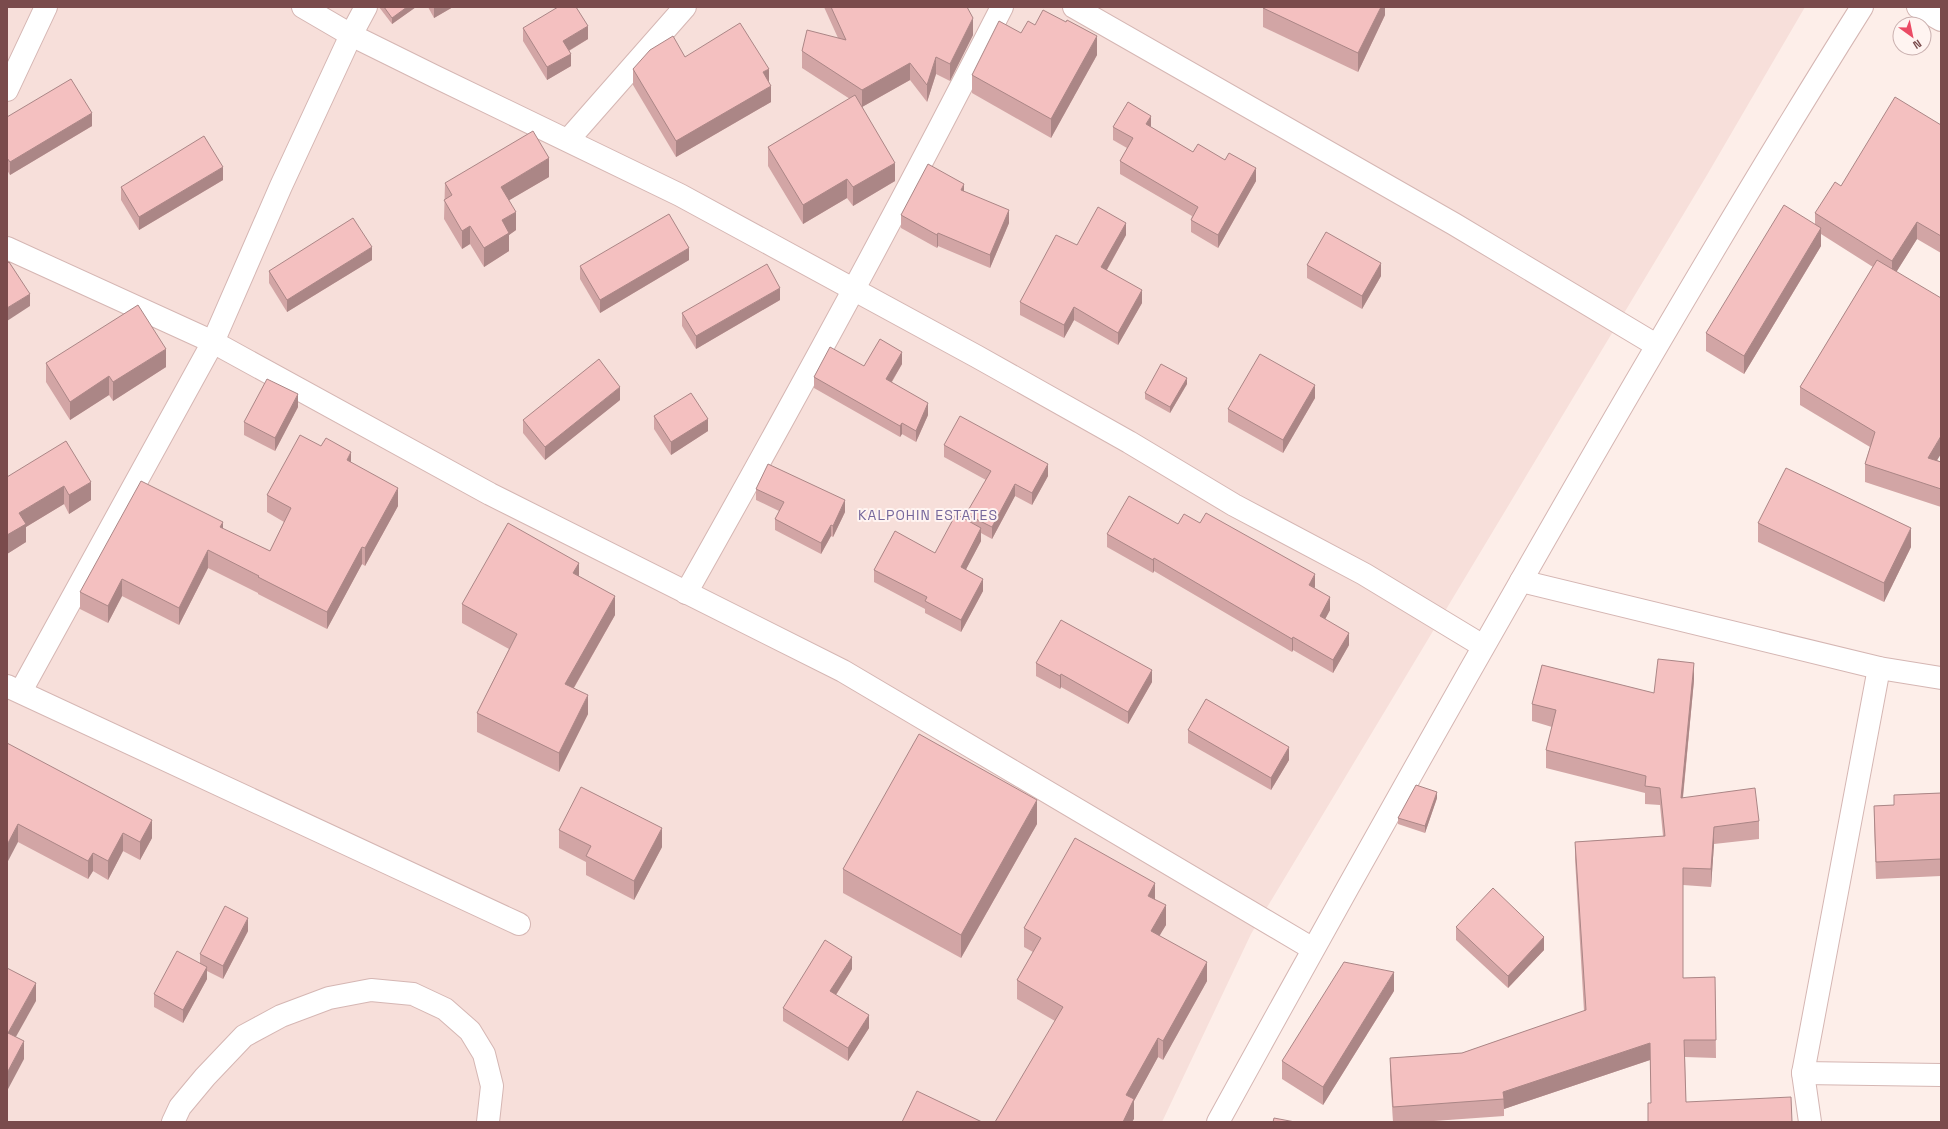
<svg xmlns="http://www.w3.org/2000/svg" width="1948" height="1129" font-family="'Space Grotesk',sans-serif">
<rect width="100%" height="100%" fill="#fdeee9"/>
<polygon fill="#f7dfda" points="7,7 1805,7 1707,175 1251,934 1162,1122 7,1122"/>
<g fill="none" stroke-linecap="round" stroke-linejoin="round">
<defs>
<g id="minor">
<polyline points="303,7 351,35 434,76 680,195 976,356 1129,442 1234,505 1364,574 1483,646"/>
<polyline points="1074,7 1454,224 1656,345"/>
<polyline points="1918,7 1941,20"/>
<polyline points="7,90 46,7"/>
<polyline points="568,140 685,7"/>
<polyline points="7,248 213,342 490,494 843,671 1313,949"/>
<polyline points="1521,581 1879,668 1941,678"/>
<path d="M686,593C795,400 901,205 1002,7"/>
<polyline points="7,686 519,924"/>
<polyline points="21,691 213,342 281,186 351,35 366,7"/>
<polyline points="1803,1073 1941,1075"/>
<polyline points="173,1122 180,1107 205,1077 244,1036 281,1016 329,998 371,990 413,994 445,1009 470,1031 484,1054 492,1086 488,1122"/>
<path d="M1218,1122C1319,938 1421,756 1525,574C1634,383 1745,193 1862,7"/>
<polyline points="1810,1122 1803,1073 1879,668"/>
</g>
</defs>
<use href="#minor" stroke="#d5b6b3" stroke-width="24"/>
<use href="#minor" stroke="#fff" stroke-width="22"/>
</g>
<g fill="#d2a5a5">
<polygon points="379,7 416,7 392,24"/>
<polygon points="428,7 453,7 434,18"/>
<polygon points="824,7 967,7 973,35 950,81 936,74 927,102 910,80 862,107 895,181 853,206 847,198 803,224 768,166 768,147 850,99 802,68 802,51 838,38"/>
<polygon points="1385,7 1385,15 1358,72 1263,27 1263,8"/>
<polygon points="523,28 588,39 569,51 571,66 547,80 523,41"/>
<polygon points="1021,33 1097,55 1051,138 972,93 972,75"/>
<polygon points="685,57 769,82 771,102 676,157 633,85 633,69"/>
<polygon points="7,117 92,126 10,175 7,170"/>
<polygon points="1941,125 1941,253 1917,239 1896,272 1937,460 1941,462 1941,507 1865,482 1865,464 1870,447 1800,405 1800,387 1873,267 1821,234 1821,246 1744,374 1706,351 1706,333 1815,224 1815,213"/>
<polygon points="1113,127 1151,127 1193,152 1256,181 1218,248 1191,232 1191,220 1192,216 1120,174 1120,161 1127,148 1113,140"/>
<polygon points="549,177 509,200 516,230 509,235 509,251 484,267 470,244 462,249 444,219 445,183"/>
<polygon points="223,180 139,230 121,200 121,187"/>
<polygon points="964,191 1009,223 990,268 938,246 937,248 901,228 901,215"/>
<polygon points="1126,235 1107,270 1142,303 1118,345 1074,320 1064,338 1020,315 1020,302 1077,245"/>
<polygon points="372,260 287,312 269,283 269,271"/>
<polygon points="689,260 600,313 580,279 580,266"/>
<polygon points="1307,265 1381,276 1362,309 1307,278"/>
<polygon points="780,300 696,349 682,326 682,313"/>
<polygon points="46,363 166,367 113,401 109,395 70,420 46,382"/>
<polygon points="902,364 892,382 928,415 916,442 902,434 900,437 814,388 814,377 864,366"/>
<polygon points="1187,384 1170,413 1145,399 1145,393"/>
<polygon points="1315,398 1283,453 1228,422 1228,409"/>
<polygon points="620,400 545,460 523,433 523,420"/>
<polygon points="298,407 275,451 244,435 244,422"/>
<polygon points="654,416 708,431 671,455 654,429"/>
<polygon points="66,441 91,500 69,514 64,504 26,527 26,542 7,554"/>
<polygon points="944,445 1048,476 1032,505 1015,496 992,539 981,533 981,541 966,569 983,591 961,632 925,613 925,609 874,582 874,570 935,553 966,520 966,514 986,480 944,457"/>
<polygon points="351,463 398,506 365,566 362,564 327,629 258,594 258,593 208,568 179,625 122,596 108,623 80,609 80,592 223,529 270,551 284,522 267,512 267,495"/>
<polygon points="756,489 845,512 833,537 831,536 821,554 775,530 775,519 779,511 756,500"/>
<polygon points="1200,523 1315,587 1314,588 1330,610 1325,619 1349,645 1333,673 1293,650 1292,652 1154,571 1153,573 1107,547 1107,534 1178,524"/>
<polygon points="1758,523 1911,547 1884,602 1758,542"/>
<polygon points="579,577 615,615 574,688 588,714 559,772 477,732 477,713 509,649 462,623 462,604"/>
<polygon points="1036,663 1152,682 1128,724 1061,687 1060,689 1036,676"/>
<polygon points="1694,680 1683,798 1759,821 1759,839 1714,844 1711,887 1683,885 1683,978 1715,977 1716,1058 1685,1057 1686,1102 1792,1122 1651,1103 1650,1060 1504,1109 1504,1116 1420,1122 1393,1122 1390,1075 1390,1058 1462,1053 1584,1011 1575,859 1575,842 1663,836 1660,805 1645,804 1645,793 1546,768 1546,750 1552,727 1532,721 1532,704 1654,693"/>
<polygon points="1188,730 1289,760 1271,790 1188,743"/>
<polygon points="7,743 152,838 140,860 123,851 108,880 93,871 88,879 18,842"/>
<polygon points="1941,793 1941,876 1876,879 1874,823 1874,806 1894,805 1894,795"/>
<polygon points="1437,798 1425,833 1398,824 1398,818"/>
<polygon points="1037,824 961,958 843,893 843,869"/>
<polygon points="559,830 662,847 634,900 586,875 586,862 559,848"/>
<polygon points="1155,900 1166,925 1159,935 1207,981 1163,1060 1158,1057 1134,1101 1134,1119 1055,1021 1017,999 1017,980 1033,952 1024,947 1024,928"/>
<polygon points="1456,927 1544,950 1508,988 1456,940"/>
<polygon points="248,931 223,979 207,971 207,979 183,1023 154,1007 154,994 200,963 200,954"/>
<polygon points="852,969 836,995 869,1028 848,1061 783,1021 783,1008"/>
<polygon points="1394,991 1323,1105 1282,1079 1282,1061"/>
</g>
<g fill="#ab8686">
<polygon points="407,7 416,7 392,24 392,18"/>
<polygon points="434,7 453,7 434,18"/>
<polygon points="1381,7 1385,7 1385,15 1358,72 1358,53"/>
<polygon points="973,18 973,35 950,81 950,64"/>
<polygon points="588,26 588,39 563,54 563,41"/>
<polygon points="1097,36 1097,55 1051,138 1051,119"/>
<polygon points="571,54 571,66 547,80 547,67"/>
<polygon points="936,57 936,74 927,102 927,85"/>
<polygon points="910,63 910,80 862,107 862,90"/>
<polygon points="769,69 769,85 763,72"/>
<polygon points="771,86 771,102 676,157 676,141"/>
<polygon points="92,113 92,126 10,175 10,162"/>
<polygon points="1151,116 1151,129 1146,124"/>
<polygon points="549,158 549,177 501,205 501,187"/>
<polygon points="895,163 895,181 853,206 853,187"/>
<polygon points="223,167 223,180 139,230 139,217"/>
<polygon points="1256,168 1256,181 1218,248 1218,235"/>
<polygon points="847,179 847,198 803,224 803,205"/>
<polygon points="964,184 964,197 961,190"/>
<polygon points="1009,210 1009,223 990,268 990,255"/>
<polygon points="516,212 516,230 509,235 509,251 484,267 484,248 502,220"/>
<polygon points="1917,222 1917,239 1892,279 1892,261"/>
<polygon points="1126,223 1126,235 1101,280 1101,267"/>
<polygon points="470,226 470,244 462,249 462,231"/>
<polygon points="1821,228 1821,246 1744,374 1744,356"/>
<polygon points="938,233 938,246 937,248 937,235"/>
<polygon points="372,247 372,260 287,312 287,300"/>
<polygon points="689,248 689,260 600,313 600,300"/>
<polygon points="1381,263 1381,276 1362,309 1362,296"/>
<polygon points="780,288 780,300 696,349 696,336"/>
<polygon points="1142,290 1142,303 1118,345 1118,333"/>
<polygon points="30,294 30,306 7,321 7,308"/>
<polygon points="1074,307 1074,320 1064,338 1064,325"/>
<polygon points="166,349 166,367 113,401 113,382"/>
<polygon points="902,352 902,364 886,391 886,379"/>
<polygon points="109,376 109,395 70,420 70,402"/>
<polygon points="1187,378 1187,384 1170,413 1170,407"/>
<polygon points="1315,385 1315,398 1283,453 1283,440"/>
<polygon points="620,387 620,400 545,460 545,447"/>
<polygon points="298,394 298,407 275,451 275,438"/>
<polygon points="928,403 928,415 916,442 916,431"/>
<polygon points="708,419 708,431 671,455 671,442"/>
<polygon points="902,423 902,434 900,437 900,426"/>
<polygon points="1941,436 1941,454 1928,475 1928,458"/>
<polygon points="351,452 351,469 347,460"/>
<polygon points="1048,464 1048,476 1032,505 1032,493"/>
<polygon points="91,482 91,500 69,514 69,495"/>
<polygon points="1015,484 1015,496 992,539 992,527"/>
<polygon points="64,486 64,504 26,527 26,542 7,554 7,535 19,513"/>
<polygon points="398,488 398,506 365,566 365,548"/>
<polygon points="845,500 845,512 833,537 833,526"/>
<polygon points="223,522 223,539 220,527"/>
<polygon points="831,525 831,536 821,554 821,543"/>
<polygon points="981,528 981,541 961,579 961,567"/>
<polygon points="1911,528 1911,547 1884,602 1884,583"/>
<polygon points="362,547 362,564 327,629 327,612"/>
<polygon points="208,550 208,568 179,625 179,608"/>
<polygon points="1154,558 1154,571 1153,573 1153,560"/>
<polygon points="579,563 579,582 573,573"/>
<polygon points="1315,574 1315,587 1309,597 1309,585"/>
<polygon points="122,579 122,596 108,623 108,606"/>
<polygon points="983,579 983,591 961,632 961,620"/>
<polygon points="615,596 615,615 565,703 565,684"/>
<polygon points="1330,597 1330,610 1320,629 1320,616"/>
<polygon points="1349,633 1349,645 1333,673 1333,660"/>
<polygon points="1293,637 1293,650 1292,652 1292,639"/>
<polygon points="1694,663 1694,680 1681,815 1681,798"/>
<polygon points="1152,670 1152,682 1128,724 1128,712"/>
<polygon points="1061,674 1061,687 1060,689 1060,676"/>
<polygon points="588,695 588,714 559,772 559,753"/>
<polygon points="1289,747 1289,760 1271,790 1271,778"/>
<polygon points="1437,792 1437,798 1425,833 1425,826"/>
<polygon points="1037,800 1037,824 961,958 961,935"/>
<polygon points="152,820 152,838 140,860 140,842"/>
<polygon points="18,824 18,842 7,863 7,845"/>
<polygon points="1714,827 1714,844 1711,887 1711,869"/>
<polygon points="662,828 662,847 634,900 634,881"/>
<polygon points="123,833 123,851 108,880 108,861"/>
<polygon points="93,853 93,871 88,879 88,861"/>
<polygon points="1155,883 1155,902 1148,896"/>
<polygon points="1166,905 1166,925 1151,950 1151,931"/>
<polygon points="248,918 248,931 223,979 223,966"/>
<polygon points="1544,937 1544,950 1508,988 1508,976"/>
<polygon points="852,957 852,969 830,1004 830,991"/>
<polygon points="1207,962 1207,981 1163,1060 1163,1041"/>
<polygon points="207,967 207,979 183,1023 183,1010"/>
<polygon points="1394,972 1394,991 1323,1105 1323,1087"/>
<polygon points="36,983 36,1001 8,1051 8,1033"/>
<polygon points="869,1015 869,1028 848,1061 848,1048"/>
<polygon points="1158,1038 1158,1057 1134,1101 1134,1119 1132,1122 1123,1122 1126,1095"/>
<polygon points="24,1041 24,1059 7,1091 7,1073"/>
<polygon points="1650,1043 1650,1060 1504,1109 1503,1092"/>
</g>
<g fill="#f4c0c0" stroke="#ab8686">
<polygon points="384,7 407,7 392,18"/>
<polygon points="558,7 576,7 588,26 563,41 571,54 547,67 523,28"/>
<polygon points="831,7 967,7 973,18 950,64 936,57 927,85 910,63 862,90 802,51 807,30 846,40"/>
<polygon points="1264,7 1381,7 1358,53 1263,8"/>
<polygon points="1043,10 1066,22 1067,20 1097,36 1051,119 972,75 999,21 1021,33 1028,21 1035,25"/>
<polygon points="740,23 769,69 763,72 771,86 676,141 633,69 650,50 673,36 685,57"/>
<polygon points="71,79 92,113 10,162 7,158 7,117"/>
<polygon points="855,95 895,163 853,187 847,179 803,205 768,147"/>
<polygon points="1895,97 1941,125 1941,236 1917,222 1892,261 1815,213 1835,182 1841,186"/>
<polygon points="1128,102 1151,116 1146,124 1193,152 1198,144 1225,160 1229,153 1256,168 1218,235 1191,220 1198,207 1120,161 1133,138 1113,127"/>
<polygon points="533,131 549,158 501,187 516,212 502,220 509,233 484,248 470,226 462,231 444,200 452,195 445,183"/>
<polygon points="204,136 223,167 139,217 121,187"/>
<polygon points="928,164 964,184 961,190 1009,210 990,255 938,233 937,235 901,215"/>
<polygon points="1784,205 1821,228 1744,356 1706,333"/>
<polygon points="1098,207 1126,223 1101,267 1142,290 1118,333 1074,307 1064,325 1020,302 1056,235 1077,245"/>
<polygon points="669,214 689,248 600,300 580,266"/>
<polygon points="353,218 372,247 287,300 269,271"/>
<polygon points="1326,232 1381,263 1362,296 1307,265"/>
<polygon points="1877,260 1941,298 1941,436 1928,458 1941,462 1941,489 1865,464 1875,432 1800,387"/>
<polygon points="9,262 30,294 7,308 7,263"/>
<polygon points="767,264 780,288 696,336 682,313"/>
<polygon points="138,305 166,349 113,382 109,376 70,402 46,363"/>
<polygon points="880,339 902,352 886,379 928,403 916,431 902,423 900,426 814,377 830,347 864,366"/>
<polygon points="1260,354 1315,385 1283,440 1228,409"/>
<polygon points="599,359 620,387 545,447 523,420"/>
<polygon points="1161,364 1187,378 1170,407 1145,393"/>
<polygon points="267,379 298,394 275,438 244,422"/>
<polygon points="691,393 708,419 671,442 654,416"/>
<polygon points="960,416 1048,464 1032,493 1015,484 992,527 966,514 991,471 944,445"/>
<polygon points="300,435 321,446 326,438 351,452 347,460 398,488 365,548 362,547 327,612 258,577 259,576 208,550 179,608 122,579 108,606 80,592 141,481 223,522 220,527 270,551 291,508 267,495"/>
<polygon points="66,441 91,482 69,495 64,486 19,513 26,524 7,535 7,477"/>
<polygon points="768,464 845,500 833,526 831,525 821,543 775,519 784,502 756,489"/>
<polygon points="1786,468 1911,528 1884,583 1758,523"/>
<polygon points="1129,496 1178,524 1184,514 1200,523 1206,513 1315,574 1309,585 1330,597 1320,616 1349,633 1333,660 1293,637 1292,639 1154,558 1153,560 1107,534"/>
<polygon points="956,514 981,528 961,567 983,579 961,620 925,601 927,597 874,570 895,531 935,553"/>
<polygon points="508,523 579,563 573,573 615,596 565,684 588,695 559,753 477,713 517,634 462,604"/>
<polygon points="1061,620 1152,670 1128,712 1061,674 1060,676 1036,663"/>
<polygon points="1658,659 1694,663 1681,798 1755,788 1759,821 1714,827 1711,869 1683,868 1683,978 1715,977 1716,1040 1684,1040 1686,1102 1791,1097 1792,1122 1648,1122 1648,1103 1651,1103 1650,1043 1503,1092 1504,1099 1393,1107 1390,1058 1462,1053 1586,1010 1575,842 1665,836 1660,788 1645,786 1646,776 1546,750 1556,710 1532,704 1542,665 1654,693"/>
<polygon points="1206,699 1289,747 1271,778 1188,730"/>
<polygon points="919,734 1037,800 961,935 843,869"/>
<polygon points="7,743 152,820 140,842 123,833 108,861 93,853 88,861 18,824 7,845"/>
<polygon points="1416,785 1437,792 1425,826 1398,818"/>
<polygon points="581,787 662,828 634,881 586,856 591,846 559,830"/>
<polygon points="1941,793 1941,859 1876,862 1874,806 1894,805 1894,795"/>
<polygon points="1075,838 1155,883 1148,896 1166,905 1151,931 1207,962 1163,1041 1158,1038 1126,1095 1134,1099 1123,1122 995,1122 1063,1007 1017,980 1041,938 1024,928"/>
<polygon points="1493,888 1544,937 1508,976 1456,927"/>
<polygon points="225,906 248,918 223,966 200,954"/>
<polygon points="825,940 852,957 830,991 869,1015 848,1048 783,1008"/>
<polygon points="177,951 207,967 183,1010 154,994"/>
<polygon points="1344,962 1394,972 1323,1087 1282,1061"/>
<polygon points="7,968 36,983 8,1033 24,1041 7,1073"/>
<polygon points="917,1091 982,1122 902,1122"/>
<polygon points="1274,1118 1295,1122 1273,1122"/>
</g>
<g text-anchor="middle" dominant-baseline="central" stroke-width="4" stroke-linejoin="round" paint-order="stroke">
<g font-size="14" letter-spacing="1" fill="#76679c" stroke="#fff4f1">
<text x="928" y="515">KALPOHIN ESTATES</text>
</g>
</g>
<rect width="1948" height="1129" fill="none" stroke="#7a4b4c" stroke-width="16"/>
<g transform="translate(1912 36) rotate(147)"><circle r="19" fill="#fff4f1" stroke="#cab0af"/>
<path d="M0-3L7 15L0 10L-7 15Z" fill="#eb4b65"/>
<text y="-6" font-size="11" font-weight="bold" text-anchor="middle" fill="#7a4b4c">N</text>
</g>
</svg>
